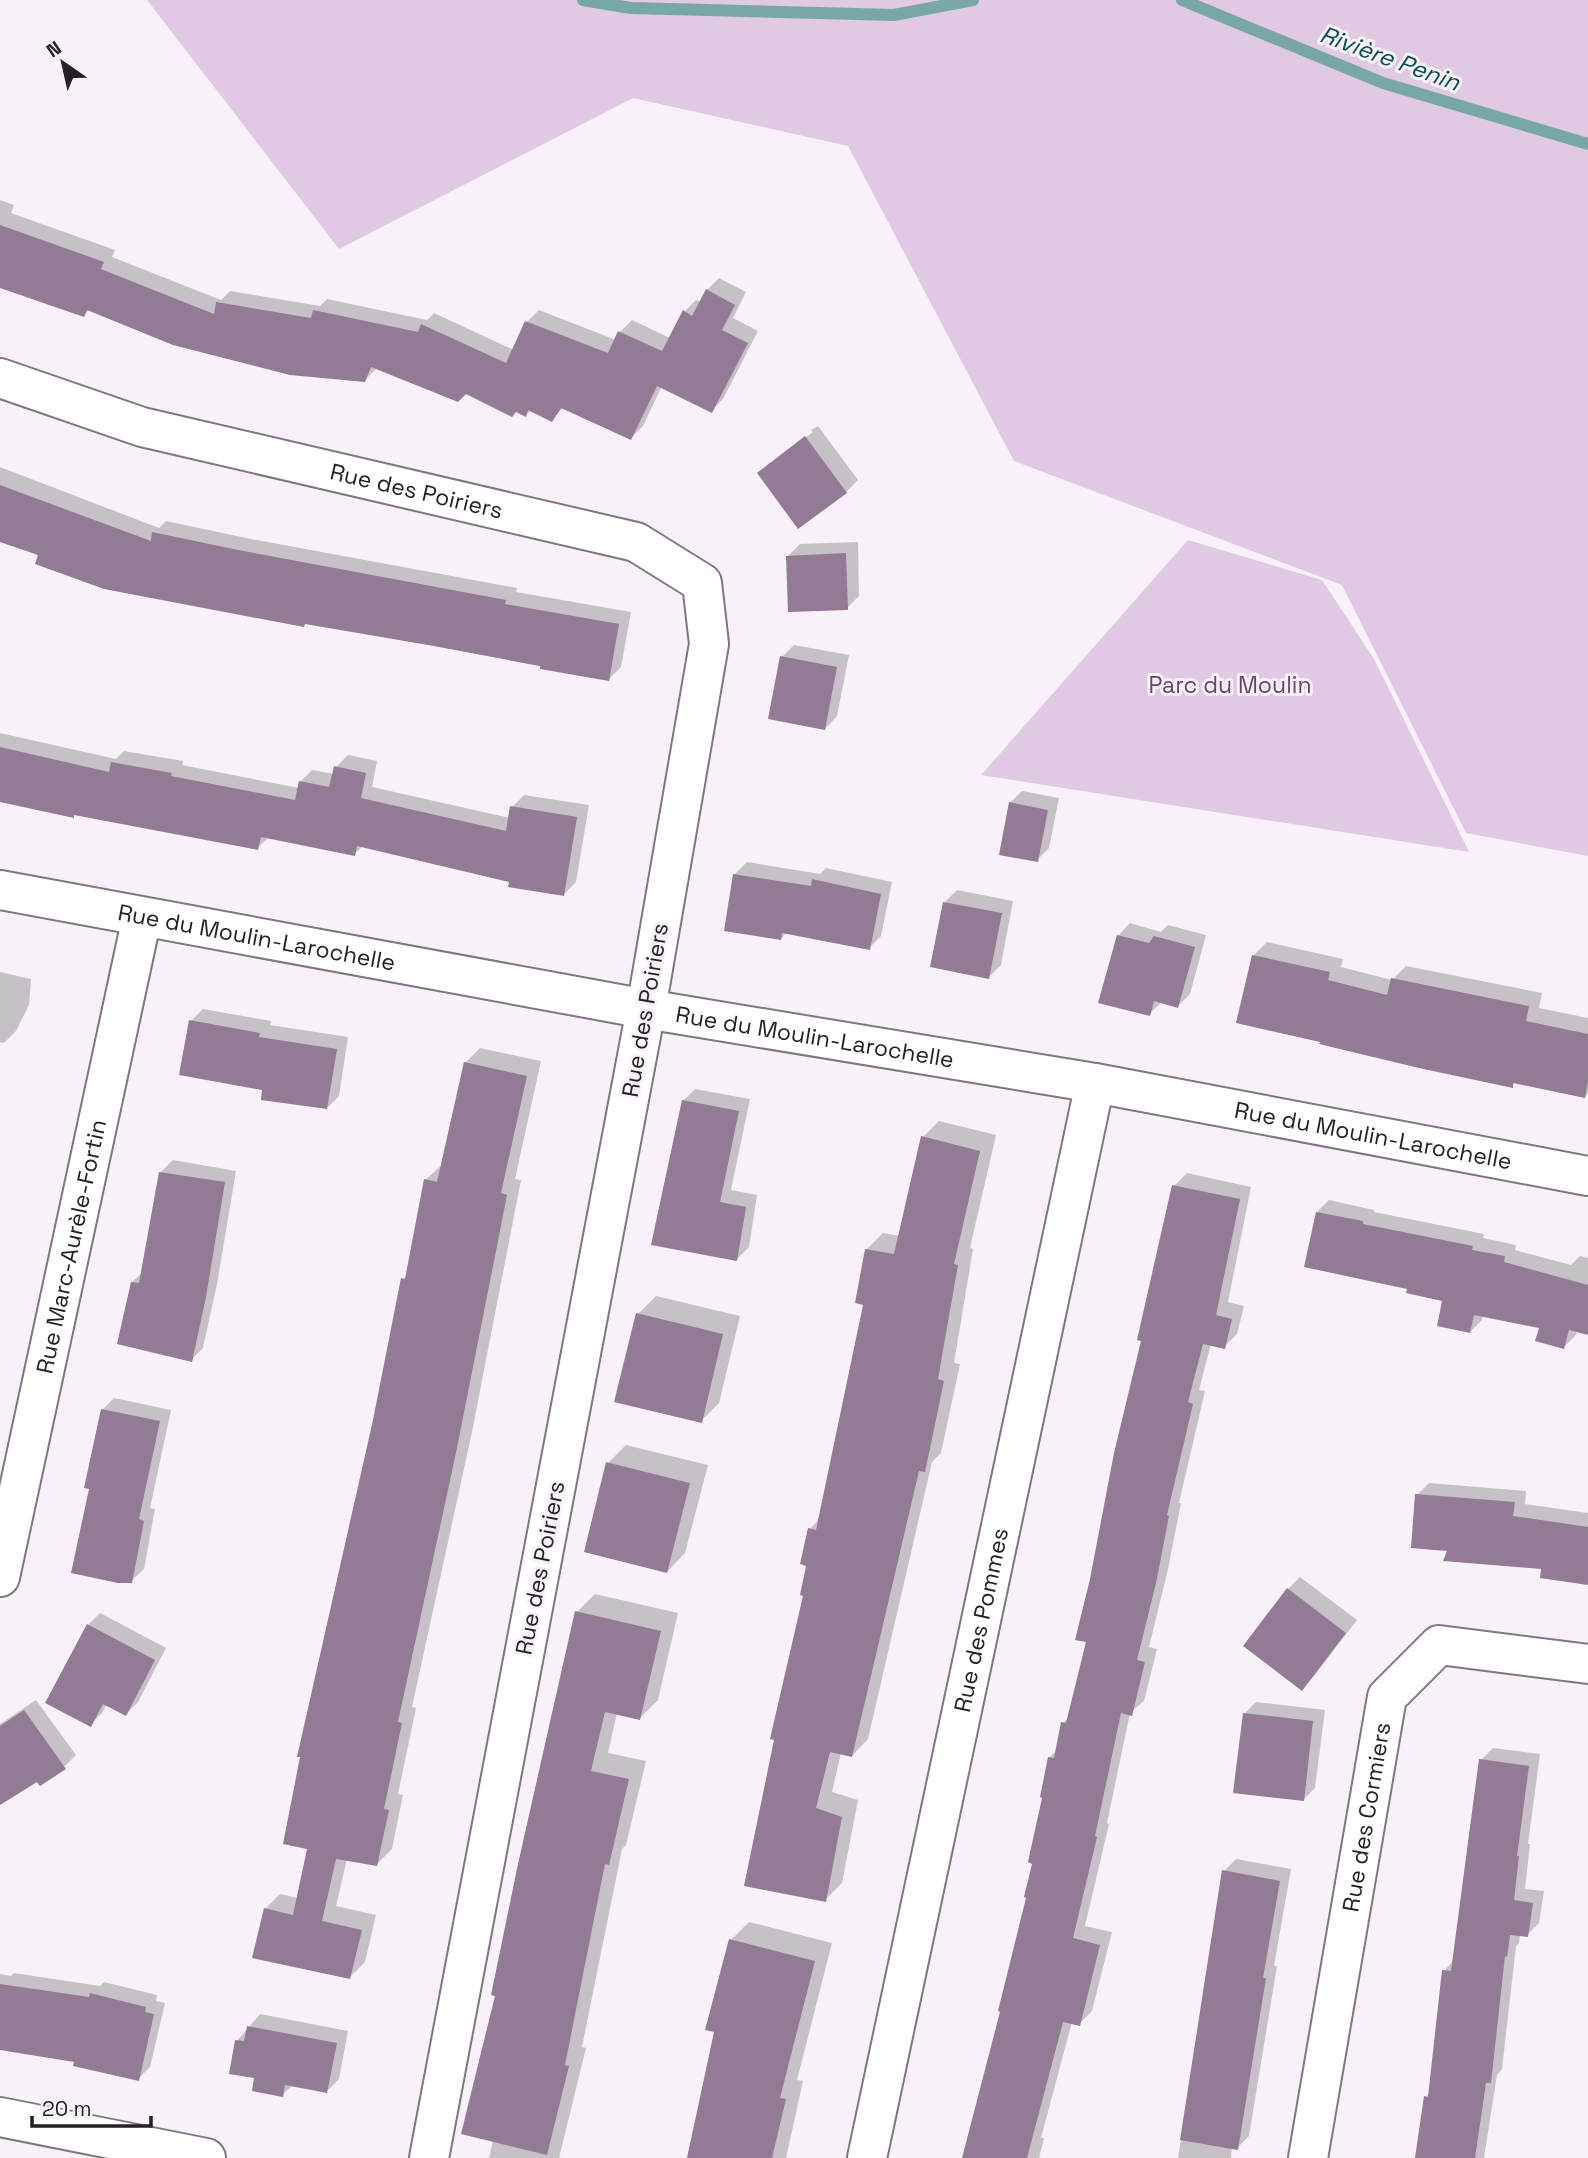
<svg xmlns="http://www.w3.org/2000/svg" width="1588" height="2158" font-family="'Space Grotesk',sans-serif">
<rect width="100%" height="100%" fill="#f8f1f9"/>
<g fill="#e0c9e2">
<polygon points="147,0 1588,0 1588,856 1466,833 1342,585 1014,461 848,146 633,98 339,249"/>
<polygon points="1188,540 1322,580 1374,659 1469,852 981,775"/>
</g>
<g fill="#0003">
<polygon points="0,200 14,205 11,213 115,250 112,257 221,300 230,291 320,306 327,299 427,320 434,313 514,350 527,322 539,310 616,340 620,332 632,320 670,338 684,312 696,300 701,302 707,290 719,278 746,292 733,318 758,331 723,399 711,411 662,386 643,426 631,438 564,407 551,420 531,410 526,415 466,392 377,368 365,380 90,309 84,315 0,286"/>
<polygon points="818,426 858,480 846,492 759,473 770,462 770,465 813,432 811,430"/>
<polygon points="0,467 159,528 166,521 251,539 517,588 516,592 631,612 621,667 609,679 307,622 304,625 41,554 0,540"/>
<polygon points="858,542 859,596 847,608 788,556 800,544"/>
<polygon points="794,645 849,655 837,716 825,729 782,657"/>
<polygon points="0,733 116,759 124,751 183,761 182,765 299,788 300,782 312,770 334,774 336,767 348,755 377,761 372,787 510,818 512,807 524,795 589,805 576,882 564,894 363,846 354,854 269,837 257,848 76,814 73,816 0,800"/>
<polygon points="1022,791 1059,798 1049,848 1037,860 1010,803"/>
<polygon points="747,862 820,874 826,868 892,882 881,936 869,948 787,932 781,939 734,875"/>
<polygon points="957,890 1013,901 1001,965 989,977 945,902"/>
<polygon points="1130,923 1161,932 1168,925 1206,935 1190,994 1178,1006 1162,1002 1149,1014 1118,936"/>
<polygon points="1267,942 1343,959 1341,967 1392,980 1406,966 1542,993 1539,1008 1588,1018 1588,1093 1585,1096 1516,1082 1512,1086 1253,956"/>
<polygon points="0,972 31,979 29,1005 16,1031 4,1043 0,1042"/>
<polygon points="203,1009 271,1021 270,1025 348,1037 339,1096 327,1108 264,1089 191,1021"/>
<polygon points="480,1048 541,1061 515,1179 521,1180 472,1432 412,1707 416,1708 398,1794 403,1795 392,1849 377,1864 347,1859 336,1906 376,1915 365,1962 350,1977 265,1909 280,1894 298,1898 309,1848 375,1421 403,1279 408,1274 425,1180 442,1165 465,1063"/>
<polygon points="695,1089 750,1099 731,1190 757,1195 749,1247 737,1259 683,1101"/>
<polygon points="939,1121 996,1135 970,1248 973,1249 954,1363 960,1364 941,1453 932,1462 868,1739 852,1756 841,1753 832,1792 858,1800 842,1883 825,1900 746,1885 805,1595 810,1529 820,1518 865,1303 866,1250 883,1233 900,1236 923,1137"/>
<polygon points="173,1160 236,1171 217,1284 203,1348 191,1360 132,1282 143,1272 161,1172"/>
<polygon points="1187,1173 1251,1187 1228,1302 1244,1306 1237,1334 1224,1347 1211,1344 1199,1390 1205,1391 1179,1503 1181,1503 1168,1569 1149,1647 1157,1649 1144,1701 1130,1713 1107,1823 1109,1824 1085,1926 1112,1932 1092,2011 1079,2024 1072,2022 1041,2138 1044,2138 1039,2158 963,2158 1003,2011 1028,1896 1050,1757 1057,1750 1063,1723 1070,1717 1088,1641 1174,1186"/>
<polygon points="1329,1200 1374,1210 1374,1212 1484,1234 1483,1238 1516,1245 1515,1250 1571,1265 1580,1256 1588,1258 1588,1332 1577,1330 1576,1335 1564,1347 1541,1327 1483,1315 1482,1320 1470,1332 1444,1300 1409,1288 1317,1212"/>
<polygon points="656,1296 740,1316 719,1403 701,1421 638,1314"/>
<polygon points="114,1398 171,1410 150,1508 155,1509 144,1569 131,1581 91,1487 102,1410"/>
<polygon points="626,1445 708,1465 685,1553 667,1572 608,1463"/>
<polygon points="1429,1483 1526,1491 1525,1504 1588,1513 1588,1583 1543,1568 1450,1549 1417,1495"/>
<polygon points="1300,1577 1357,1620 1313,1677 1301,1688 1288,1589"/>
<polygon points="595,1594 678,1613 658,1700 640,1718 617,1713 608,1753 646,1761 626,1845 622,1849 582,2047 586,2048 559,2158 489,2158 493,2140 497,1995 577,1612"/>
<polygon points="100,1613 166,1648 138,1702 126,1714 107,1704 102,1713 90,1725 88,1625"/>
<polygon points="36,1700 76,1755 64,1767 0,1801 0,1724"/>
<polygon points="1256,1702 1325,1710 1315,1788 1303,1800 1244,1714"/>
<polygon points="1493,1748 1540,1754 1528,1844 1530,1844 1525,1889 1544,1891 1539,1923 1527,1935 1520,1935 1519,1943 1516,1946 1502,2069 1497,2075 1484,2158 1417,2158 1426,2097 1430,2093 1444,1971 1454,1960 1481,1760"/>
<polygon points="1236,1859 1291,1869 1274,1966 1277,1966 1249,2136 1237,2148 1232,2147 1231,2158 1178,2158 1224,1871"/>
<polygon points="749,1922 832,1943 797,2080 803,2081 786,2158 689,2158 717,2031 731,1940"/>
<polygon points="14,1973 100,1986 104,1982 157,1995 156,2001 165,2003 150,2067 138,2079 76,2061 0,2049 0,1974 11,1976"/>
<polygon points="260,2014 348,2031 339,2079 327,2091 293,2085 282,2095 237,2041"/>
</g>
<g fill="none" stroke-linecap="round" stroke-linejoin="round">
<g stroke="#79a7a8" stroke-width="12">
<polyline points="583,0 631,8 894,15 973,0"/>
<polyline points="1182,0 1383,83 1588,144"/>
</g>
</g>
<g fill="#937a95">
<polygon points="0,225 104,262 101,269 214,314 216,302 311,318 313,310 418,332 421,324 506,363 525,321 608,353 618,331 662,351 683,310 692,316 706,289 735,305 722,330 748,343 712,413 657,386 631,440 561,408 552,422 528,410 526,417 516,412 512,417 466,394 458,402 371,367 365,382 290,375 173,345 87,310 84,317 0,288"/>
<polygon points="805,436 847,493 798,529 757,473"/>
<polygon points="0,485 151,541 152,532 238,550 506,600 505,604 619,624 609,681 540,669 540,666 434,646 305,624 304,627 104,589 35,564 38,555 0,542"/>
<polygon points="846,553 848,610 788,612 786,556"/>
<polygon points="780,656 837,667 825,730 768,719"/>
<polygon points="0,747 109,772 111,762 172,773 171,776 295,800 299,781 329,787 334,766 366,773 361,798 506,831 510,806 577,817 564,896 508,887 509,882 357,846 355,856 261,837 258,850 74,815 74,818 0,802"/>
<polygon points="1009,802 1048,810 1038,862 999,855"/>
<polygon points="733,874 811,886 812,879 881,894 870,950 782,933 781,940 724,931"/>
<polygon points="943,902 1002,913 989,979 930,967"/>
<polygon points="1117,935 1149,943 1154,936 1195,947 1178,1008 1154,1001 1150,1016 1098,1003"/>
<polygon points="1252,955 1330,972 1328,980 1387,995 1391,978 1529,1006 1526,1021 1588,1034 1588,1081 1585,1098 1513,1083 1513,1088 1419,1068 1319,1044 1320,1042 1236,1023"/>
<polygon points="189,1020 260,1033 259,1037 337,1049 327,1109 261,1100 262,1090 179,1075"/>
<polygon points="464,1062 527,1076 501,1193 507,1195 457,1448 398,1722 402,1723 384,1809 389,1810 377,1866 336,1859 322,1921 362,1930 350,1979 252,1958 264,1908 293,1915 307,1849 283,1844 300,1757 297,1757 373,1420 401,1278 405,1279 424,1179 437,1182"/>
<polygon points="682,1100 739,1111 720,1202 746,1207 737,1261 651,1245"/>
<polygon points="921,1136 980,1151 954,1264 958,1265 938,1379 944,1381 925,1472 919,1471 852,1757 830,1752 816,1808 842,1817 826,1902 744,1886 774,1740 770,1739 803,1596 800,1595 806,1566 800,1564 808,1528 816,1530 863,1305 855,1303 865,1249 894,1254"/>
<polygon points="159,1172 225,1182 206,1297 192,1362 117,1344 131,1282 139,1283"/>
<polygon points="1172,1185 1240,1199 1216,1315 1232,1319 1225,1349 1203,1344 1188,1402 1193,1404 1167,1515 1169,1516 1156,1583 1137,1660 1145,1662 1132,1716 1121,1713 1095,1836 1097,1837 1073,1938 1100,1945 1080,2026 1063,2022 1027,2158 962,2158 1000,2012 998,2011 1026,1898 1024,1897 1032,1864 1028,1862 1042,1798 1040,1797 1048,1757 1054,1758 1061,1722 1066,1723 1086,1642 1075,1640 1090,1579 1114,1453 1141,1341 1137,1340"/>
<polygon points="1316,1212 1363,1221 1363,1224 1473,1246 1472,1250 1505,1256 1504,1262 1588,1285 1588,1335 1569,1330 1564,1349 1535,1341 1539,1328 1474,1315 1470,1333 1437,1326 1442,1301 1406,1293 1407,1289 1304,1267"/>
<polygon points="636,1313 723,1334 702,1423 614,1402"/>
<polygon points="101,1409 160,1421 139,1519 144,1521 132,1583 118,1583 71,1573 89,1489 84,1488"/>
<polygon points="606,1462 690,1483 667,1573 584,1552"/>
<polygon points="1415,1494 1515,1502 1513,1516 1588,1527 1588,1585 1540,1578 1541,1569 1443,1561 1447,1551 1411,1548"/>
<polygon points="1287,1588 1346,1633 1302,1691 1243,1646"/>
<polygon points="575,1611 661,1631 640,1720 605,1712 591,1771 629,1779 609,1865 605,1864 565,2065 569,2066 547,2155 461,2134 495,1996 491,1995 518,1864"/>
<polygon points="87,1624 155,1660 126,1716 103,1704 91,1727 45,1703"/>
<polygon points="24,1710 66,1769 40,1786 37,1782 0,1805 0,1726"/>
<polygon points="1243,1713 1313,1721 1304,1801 1233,1793"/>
<polygon points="1479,1759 1529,1766 1517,1856 1519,1856 1514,1900 1533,1903 1528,1937 1510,1935 1507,1957 1505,1956 1491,2083 1486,2083 1475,2158 1415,2158 1424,2096 1428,2097 1442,1970 1451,1971"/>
<polygon points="1222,1870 1280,1881 1263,1978 1266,1978 1238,2150 1180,2140"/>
<polygon points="729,1939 815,1961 780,2098 786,2099 772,2158 687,2158 714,2032 705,2030"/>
<polygon points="0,1984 89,1997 90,1993 146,2007 145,2012 154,2014 139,2081 73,2066 74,2062 0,2050"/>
<polygon points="247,2026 337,2043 327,2093 285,2085 283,2097 252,2091 254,2078 229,2074 235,2040 244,2041"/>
</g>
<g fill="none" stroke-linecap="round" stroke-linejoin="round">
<defs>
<g id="minor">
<path id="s1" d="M0,378L142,427L636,542L702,583L709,644L646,1009L429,2158"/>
<path id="s2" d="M0,890L646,1009L1095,1083L1588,1176"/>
<path id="s3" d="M0,1577L142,917"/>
<polyline points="0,2117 206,2158"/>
<path id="s4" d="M867,2158L1095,1083"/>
<path id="s5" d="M1308,2158L1387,1697L1439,1645L1588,1664"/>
</g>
</defs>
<use href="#minor" stroke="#7e787e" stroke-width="42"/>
<use href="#minor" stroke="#fff" stroke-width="38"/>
</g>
<g text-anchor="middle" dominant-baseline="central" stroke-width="6" stroke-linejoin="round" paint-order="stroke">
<g font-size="23" fill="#232123" stroke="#f8f1f9">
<text stroke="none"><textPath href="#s1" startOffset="432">Rue des Poiriers</textPath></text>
<text stroke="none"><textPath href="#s2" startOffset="261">Rue du Moulin-Larochelle</textPath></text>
<text transform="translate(645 1010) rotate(-80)">Rue des Poiriers</text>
<text stroke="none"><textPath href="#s2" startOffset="828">Rue du Moulin-Larochelle</textPath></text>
<text stroke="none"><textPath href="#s2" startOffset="1395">Rue du Moulin-Larochelle</textPath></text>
<text stroke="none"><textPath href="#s3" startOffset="338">Rue Marc-Aurèle-Fortin</textPath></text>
<text transform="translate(540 1568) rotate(-79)">Rue des Poiriers</text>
<text stroke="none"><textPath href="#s4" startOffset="550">Rue des Pommes</textPath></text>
<text stroke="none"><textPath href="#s5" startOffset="346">Rue des Cormiers</textPath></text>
</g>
<g font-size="23" fill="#68436b" stroke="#f8f1f9">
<text x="1230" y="685">Parc du Moulin</text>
</g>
<g font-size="24" font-style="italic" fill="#064e50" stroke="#f8f1f9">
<text transform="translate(1390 58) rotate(20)">Rivière Penin</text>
</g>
</g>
<g transform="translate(63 63) rotate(326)" stroke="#f8f1f9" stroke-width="5" paint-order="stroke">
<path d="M0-5L12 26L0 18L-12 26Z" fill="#232123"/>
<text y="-10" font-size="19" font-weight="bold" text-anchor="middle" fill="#232123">N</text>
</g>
<path d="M32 2116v10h119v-10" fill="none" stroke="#232123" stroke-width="3.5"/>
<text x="42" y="2116" font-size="21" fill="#232123" stroke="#f8f1f9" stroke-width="5" paint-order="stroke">20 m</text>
</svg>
